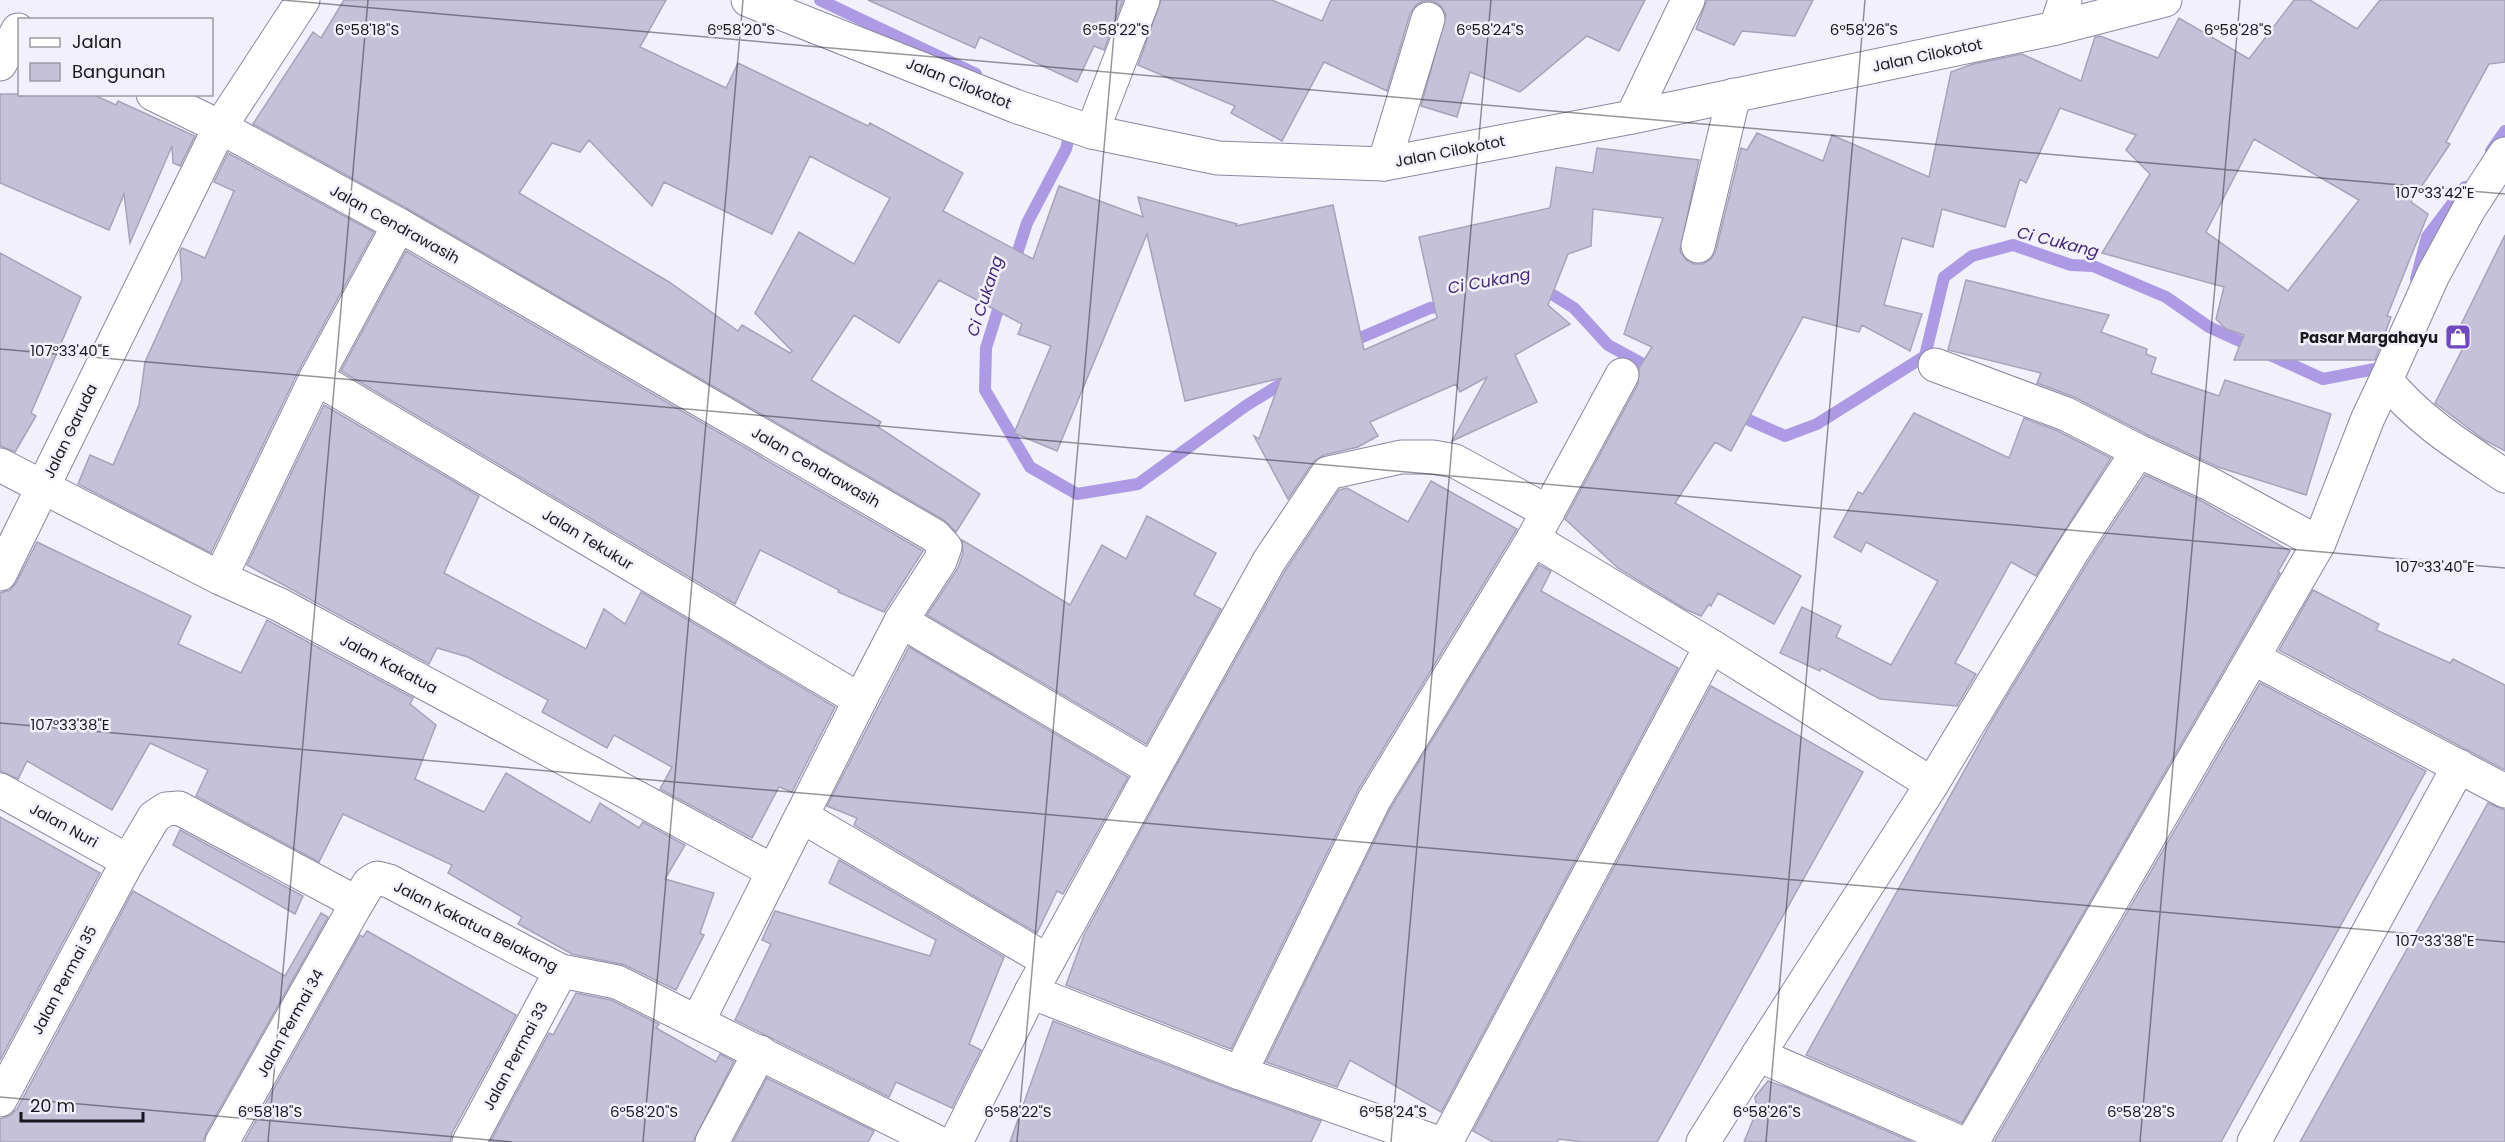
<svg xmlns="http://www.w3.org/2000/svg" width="2505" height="1142" font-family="Poppins,sans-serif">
<rect width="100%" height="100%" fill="#f2f1fb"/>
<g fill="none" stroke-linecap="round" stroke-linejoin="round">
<g stroke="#ac9be4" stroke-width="12">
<polyline points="820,0 976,74"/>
<polyline points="2491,151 2505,131"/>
<polyline points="1013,266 1027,223 1066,149 1072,125"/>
<polyline points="2416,279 2427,237 2465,187"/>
<polyline points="1538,288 1542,288 1574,308 1608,345 1654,370"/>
<polyline points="1002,297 986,348 985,390 1030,467 1077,494 1138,484 1247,405 1291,378"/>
<polyline points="1346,344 1430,308 1450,305"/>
<polyline points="1733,413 1785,436 1817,424 1925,356 1944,277 1972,256 2013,245 2071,265 2093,266 2166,297 2209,327 2323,379 2380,368 2383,361"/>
</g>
</g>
<g fill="#c5c1d9" stroke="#a7a2ba" stroke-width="1.5" fill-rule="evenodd">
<path d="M344,0H666L640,47L726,88L738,63L868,126L870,123L963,173L943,211L1033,259L1059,186L1143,217L1138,197L1237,224L1236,226L1333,205L1364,350L1437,318L1419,237L1550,208L1556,167L1593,173L1597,148L1699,160L1680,251L1686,260L1694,264H1703L1711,259L1716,250L1741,148L1747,150L1757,133L1823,161L1832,135L1929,177L1951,72L1973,64L2022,54L2081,81L2095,37L2100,36L2158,58L2179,18L2249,59L2294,0H2310L2357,29L2380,0H2505V62L2489,64L2446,142L2450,144L2411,202L2428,214L2387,316L2391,317L2375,360H2234L2244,335L2226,329L2216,319L2224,287L2102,253L2150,174L2126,150L2136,135L2060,108L2026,183L2020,179L2005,227L1942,209L1933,247L1902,238L1884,305L1922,314L1910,351L1862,325L1859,332L1803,317L1731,451L1715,442L1675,503L1801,576L1774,624L1718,593L1711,606L1709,604L1701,616L1685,609L1618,568L1565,519L1638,384L1639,368L1652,347L1624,334L1663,218L1593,209L1591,246L1568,254L1548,305L1570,324L1515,355L1537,402L1452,441L1487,377L1460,392L1456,384L1370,422L1378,436L1358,447L1324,455L1313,462L1288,499L1254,436L1259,439L1281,378L1185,401L1147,234L1057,451L1014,433L1051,346L1018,334L1022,324L939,280L899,343L854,315L811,380L881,422L878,427L980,494L956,532L944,520L408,209L253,124L313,32L321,38ZM2254,139L2359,200L2288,291L2206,232ZM589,140L652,206L664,182L772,234L810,156L890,198L854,264L799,232L755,313L792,351L790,353L742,325L738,331L669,282L519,193L552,143L580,152Z"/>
<polygon points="868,0 1123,0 1104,50 1094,46 1077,82 980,37 975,48"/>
<polygon points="1161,0 1272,0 1322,21 1331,0 1645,0 1619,51 1587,36 1520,92 1470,72 1457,117 1421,106 1446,15 1441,6 1433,1 1423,1 1416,5 1410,14 1387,91 1324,62 1282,141 1231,113 1235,106 1138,65"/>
<polygon points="1707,0 1813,0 1795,36 1742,31 1734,45 1696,29"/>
<polygon points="0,94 92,94 116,105 118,101 195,136 180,166 173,163 172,146 130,243 124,194 109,230 0,183"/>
<polygon points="228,153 374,232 299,370 211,553 78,484 90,455 113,465 139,405 145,362 182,280 180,251 182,248 205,258 234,191 214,182"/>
<polygon points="2505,235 2505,451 2483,439 2435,403 2464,346 2453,341"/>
<polygon points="406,251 923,551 884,612 838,592 839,590 760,550 735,604 341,371"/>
<polygon points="0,253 81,297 31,413 36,416 15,452 0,446"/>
<polygon points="1966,280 2109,315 2101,332 2147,349 2146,354 2156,358 2151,373 2219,396 2225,380 2331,414 2306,495 2218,467 2146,434 2074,397 2037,383 2041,373 1948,350"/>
<polygon points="324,405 479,496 444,573 586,649 604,609 625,624 641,592 835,707 792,792 779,787 752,838 660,789 672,767 614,735 607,748 542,712 548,700 468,657 437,648 429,664 247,565"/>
<polygon points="1914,413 2009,458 2024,418 2058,431 2111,458 2036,576 2011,562 1955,663 1976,674 1957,706 1880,699 1821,668 1820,671 1780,653 1802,607 1841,626 1836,637 1891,665 1938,581 1866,542 1861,552 1834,537 1858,492 1863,494"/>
<polygon points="2145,475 2198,499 2290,551 2278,572 2280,573 1962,1123 1806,1055 1993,719 2088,562"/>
<polygon points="1431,481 1517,529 1358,790 1231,1049 1066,985 1084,935 1169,779 1285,571 1339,490 1347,488 1408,522"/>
<polygon points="1147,516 1216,553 1194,595 1221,609 1146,744 927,615 958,568 963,553 962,540 1070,605 1102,545 1126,559"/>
<polygon points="37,542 191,616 178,644 241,673 267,620 413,698 410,704 436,725 415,779 484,812 506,773 590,823 600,803 639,828 643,822 685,845 665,879 714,893 700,933 704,935 676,990 625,965 572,954 518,924 522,917 448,873 452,865 343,814 319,862 196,796 208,770 150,743 112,810 27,761 18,779 0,771 0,593 10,590 16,583"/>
<polygon points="1539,565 1551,571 1541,591 1678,668 1441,1112 1350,1060 1337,1087 1266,1062 1390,809"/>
<polygon points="2313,590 2379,624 2376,630 2450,663 2453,659 2505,685 2505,770 2279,650"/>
<polygon points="909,647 1128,777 1063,894 1057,891 1037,933 854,825 857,818 827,806"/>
<polygon points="2260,683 2426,771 2221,1142 1994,1142"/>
<polygon points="1711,686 1863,772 1657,1142 1582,1142 1559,1139 1557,1142 1493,1142 1473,1131"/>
<polygon points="2488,803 2505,810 2505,1142 2300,1142"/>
<polygon points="0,817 100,873 0,1060"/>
<polygon points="180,830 303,896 295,914 173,845"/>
<polygon points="839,860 1004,957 969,1044 981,1050 952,1108 896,1082 889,1097 735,1020 771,944 762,940 775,911 930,956 936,940 829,883"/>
<polygon points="133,891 285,976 321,913 328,917 206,1133 203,1142 0,1142 0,1119 9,1116 17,1109"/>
<polygon points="367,931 516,1015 452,1133 450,1142 244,1142 360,935 363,937"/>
<polygon points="576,993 611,1000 659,1024 656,1028 716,1062 720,1054 734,1061 693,1142 490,1142 549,1033 553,1035"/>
<polygon points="1053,1021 1233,1090 1321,1121 1311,1142 1010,1142"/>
<polygon points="767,1078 874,1131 868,1142 733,1142"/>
<polygon points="1768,1081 1788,1088 1912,1142 1744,1142 1757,1110 1755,1097"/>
</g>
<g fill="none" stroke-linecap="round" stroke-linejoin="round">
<defs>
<g id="street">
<polyline points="2056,28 2065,0"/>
<polyline points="0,64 18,30"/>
<polyline points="153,94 220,127 399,225 935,536 945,547 940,561 901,621 860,700 698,1021"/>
<polyline points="1632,117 1688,0"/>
<polyline points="1092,132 1143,0"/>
<path d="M2505,154L2469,209L2433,275L2386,380C2419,421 2462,447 2505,476"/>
<polyline points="1384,164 1428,19"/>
<polyline points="1698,246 1734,95"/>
<polyline points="1935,365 2066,414 2138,451"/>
<polyline points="316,378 860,700"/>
<polyline points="0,465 220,578 280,605 773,871"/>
<polyline points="1533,539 1711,646 1932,784 1758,1055 1959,1142"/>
<polyline points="0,574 220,127 303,0"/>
<polyline points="220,578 316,378 399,225"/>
<polyline points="901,621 1153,770"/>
<polyline points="2253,658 2505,791"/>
<polyline points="1932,784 2072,552 2138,451 2208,483 2319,543"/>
<polyline points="0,790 128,861"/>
<polyline points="803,817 1048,961"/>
<polyline points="1031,992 1240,1073 1436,1142"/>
<polyline points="1240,1073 1374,800 1533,539 1622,375"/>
<polyline points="0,1100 128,861 154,817 166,809 179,808 357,903"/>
<polyline points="222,1142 357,903 369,883 377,878 389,881 561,971 617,982 937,1142"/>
<polyline points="469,1142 561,971"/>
<polyline points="712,1142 760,1052"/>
<polyline points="956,1142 1031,992 1153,770 1269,561 1328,473 1401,457 1433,457 1455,461 1548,512"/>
<polyline points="1446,1142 1711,646"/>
<polyline points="1703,1142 1758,1055"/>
<polyline points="1972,1142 2319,543 2368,418 2386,380"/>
<polyline points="2254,1142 2459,766"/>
</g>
<polyline id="secondary" points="748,0 1015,106 1092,132 1218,158 1384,164 1632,117 2056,28 2165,0"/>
</defs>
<use href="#street" stroke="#8b879e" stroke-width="35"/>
<use href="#secondary" stroke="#8b879e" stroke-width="35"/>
<use href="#street" stroke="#fff" stroke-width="33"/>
<use href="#secondary" stroke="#fff" stroke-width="33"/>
</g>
<path fill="none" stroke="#191820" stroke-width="1.5" stroke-opacity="0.45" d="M282,0L2505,194M0,349L2505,568M0,723L2505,942M0,1097L512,1142M268,1142L368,0M643,1142L743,0M1017,1142L1117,0M1391,1142L1491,0M1766,1142L1865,0M2140,1142L2240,0"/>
<defs>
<symbol id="shop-square" viewBox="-11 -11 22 22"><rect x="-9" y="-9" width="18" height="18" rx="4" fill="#7049c1" stroke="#f2f1fb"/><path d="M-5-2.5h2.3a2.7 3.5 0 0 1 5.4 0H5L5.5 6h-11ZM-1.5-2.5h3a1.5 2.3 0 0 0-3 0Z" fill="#fff"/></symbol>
</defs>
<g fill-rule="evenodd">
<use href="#shop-square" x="2443" y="322" width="30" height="30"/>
</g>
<g text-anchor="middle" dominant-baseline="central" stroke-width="5" stroke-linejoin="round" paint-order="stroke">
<g font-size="15" fill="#191820" stroke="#f2f1fb">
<text transform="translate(1927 55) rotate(-12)">Jalan Cilokotot</text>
<text transform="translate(959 83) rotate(22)">Jalan Cilokotot</text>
<text transform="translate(1450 151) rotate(-11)">Jalan Cilokotot</text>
<text transform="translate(395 224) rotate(29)">Jalan Cendrawasih</text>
<text transform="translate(70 431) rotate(-64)">Jalan Garuda</text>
<text transform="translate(816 467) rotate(30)">Jalan Cendrawasih</text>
<text transform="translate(588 539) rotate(31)">Jalan Tekukur</text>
<text transform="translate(389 664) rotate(28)">Jalan Kakatua</text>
<text transform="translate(64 825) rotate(29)">Jalan Nuri</text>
<text transform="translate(476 926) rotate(27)">Jalan Kakatua Belakang</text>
<text transform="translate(64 980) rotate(-62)">Jalan Permai 35</text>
<text transform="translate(290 1023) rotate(-61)">Jalan Permai 34</text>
<text transform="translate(515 1056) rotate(-62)">Jalan Permai 33</text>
</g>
<g font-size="15" font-weight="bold" fill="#191820" stroke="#f2f1fb" text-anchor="end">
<text x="2438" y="337">Pasar Margahayu</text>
</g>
<g font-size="16" font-style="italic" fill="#43267a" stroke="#f2f1fb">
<text transform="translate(2058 242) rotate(14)">Ci Cukang</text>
<text transform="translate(1489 281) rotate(-10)">Ci Cukang</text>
<text transform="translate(985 296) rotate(-72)">Ci Cukang</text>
</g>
</g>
<g font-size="15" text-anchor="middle" fill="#191820" stroke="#f2f1fb" stroke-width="5" stroke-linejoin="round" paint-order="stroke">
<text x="367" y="35">6°58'18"S</text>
<text x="741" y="35">6°58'20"S</text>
<text x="1116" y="35">6°58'22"S</text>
<text x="1490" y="35">6°58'24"S</text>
<text x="1864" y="35">6°58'26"S</text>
<text x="2238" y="35">6°58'28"S</text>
<text x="2435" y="198">107°33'42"E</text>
<text x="70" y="356">107°33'40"E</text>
<text x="2435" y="572">107°33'40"E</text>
<text x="70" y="730">107°33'38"E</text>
<text x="2435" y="946">107°33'38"E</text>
<text x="270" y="1117">6°58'18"S</text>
<text x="644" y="1117">6°58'20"S</text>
<text x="1018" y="1117">6°58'22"S</text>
<text x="1393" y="1117">6°58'24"S</text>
<text x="1767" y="1117">6°58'26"S</text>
<text x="2141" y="1117">6°58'28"S</text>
</g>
<rect x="18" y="18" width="195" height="78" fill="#f2f1fb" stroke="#9b9aa3" stroke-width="1.5"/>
<rect x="30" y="38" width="30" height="9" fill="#ffffff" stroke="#9b9aa3" stroke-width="1.5"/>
<text x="72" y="48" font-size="18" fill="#191820">Jalan</text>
<rect x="30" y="63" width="30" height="18" fill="#c5c1d9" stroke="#9b9aa3" stroke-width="1.5"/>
<text x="72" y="78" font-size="18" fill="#191820">Bangunan</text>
<path d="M21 1112v9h122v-9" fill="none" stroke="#191820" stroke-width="3"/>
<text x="30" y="1112" font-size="18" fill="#191820" stroke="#f2f1fb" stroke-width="4.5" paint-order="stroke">20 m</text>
</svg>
